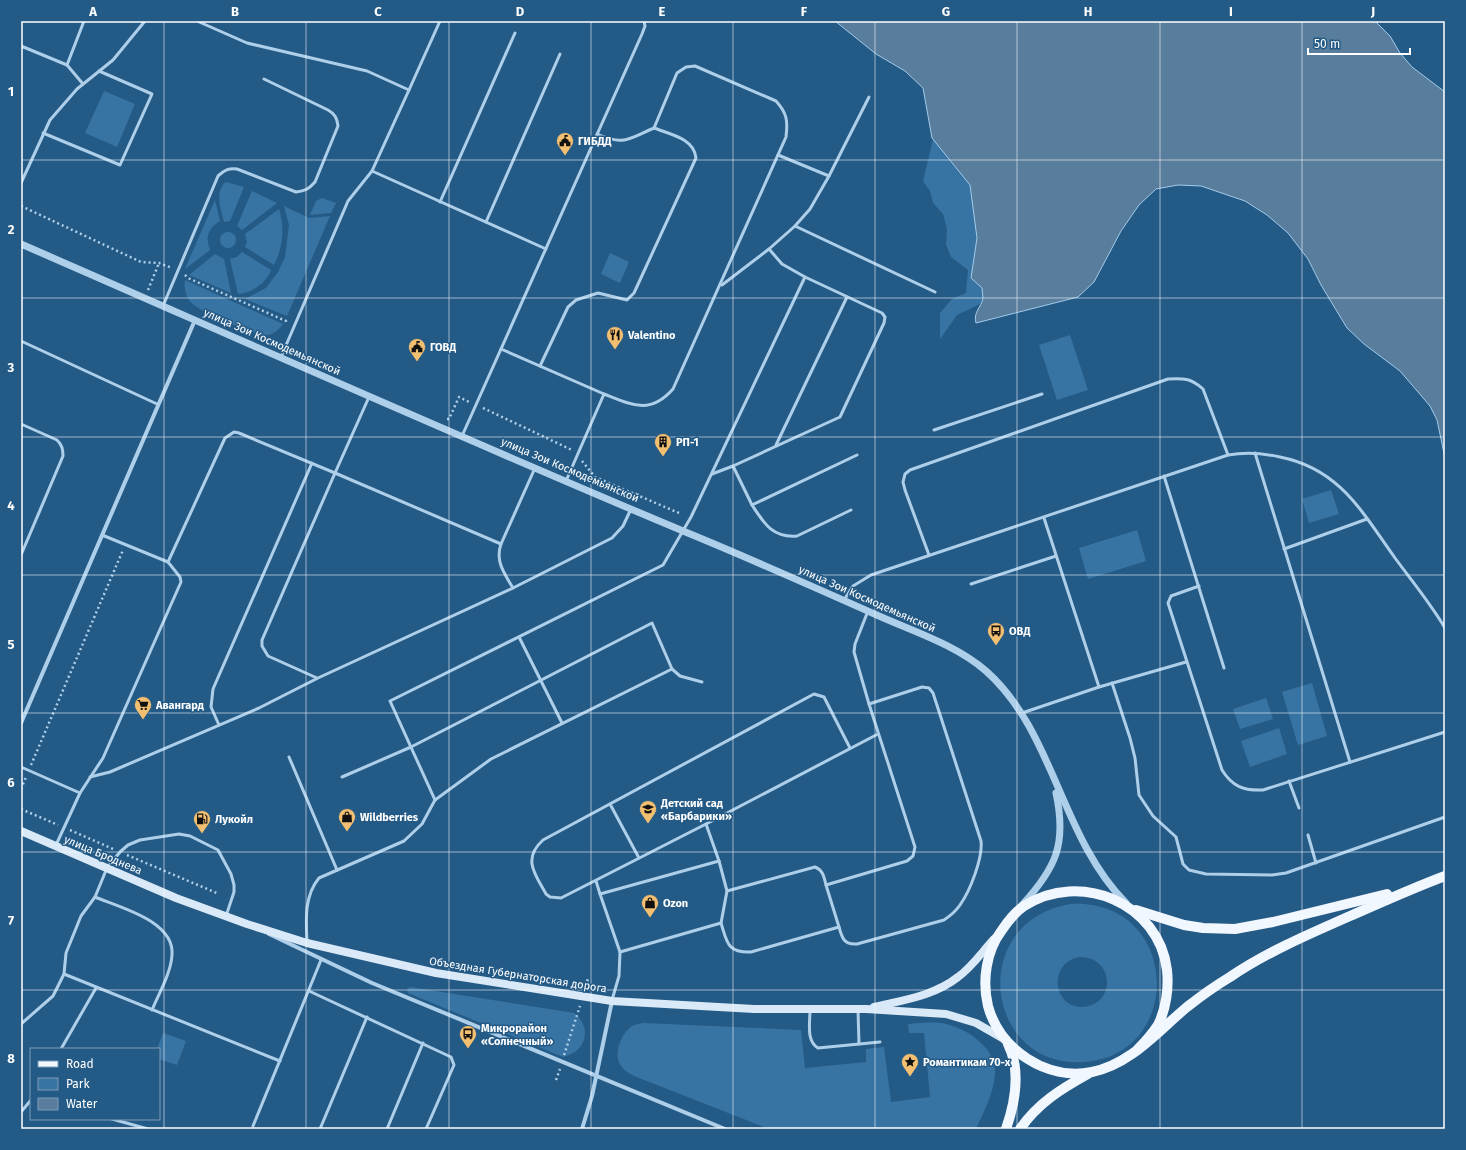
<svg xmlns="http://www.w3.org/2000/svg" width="1466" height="1150" font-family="'Fira Sans',sans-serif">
<rect width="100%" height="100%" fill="#245a86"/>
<g fill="#3874a3" fill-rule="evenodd">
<polygon points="104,91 135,104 117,147 85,133"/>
<polygon points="935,131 984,172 994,275 980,304 957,315 940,339 940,313 952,299 966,293 968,270 951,257 946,245 947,229 943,214 933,203 930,191 923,181"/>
<path d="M226,182L244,187L230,221L224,222C221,209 214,191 226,182Z"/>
<polygon points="252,191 277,203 242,230 237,226"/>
<polygon points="322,198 336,203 331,213 310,215 316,201"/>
<path d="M215,200L220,221C208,228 205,238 210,250L185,269Z"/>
<polygon points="284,206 309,218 330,216 287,316 245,299 266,288 278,272 285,257 289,225"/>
<path d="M279,209C285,229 283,246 274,265L245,247L247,242L245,234Z"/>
<circle cx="228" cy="240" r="8"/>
<path d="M242,252L271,270C266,283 252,293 238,294L230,259L237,257Z"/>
<polygon points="610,253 629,262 620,283 601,274"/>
<polygon points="215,254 224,259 231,293 189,275"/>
<path d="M185,280L283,324C279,330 273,335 266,335C254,335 203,313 194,305C187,300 183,289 185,280Z"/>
<polygon points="1070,335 1088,390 1057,400 1039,345"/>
<polygon points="1331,490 1339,514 1309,523 1302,499"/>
<polygon points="1137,530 1146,561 1088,579 1079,548"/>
<polygon points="1312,683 1327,736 1298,745 1282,692"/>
<polygon points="1266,698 1273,719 1240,729 1233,709"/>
<polygon points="1279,728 1287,754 1250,767 1241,741"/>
<path d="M1070,904C1181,898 1186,1056 1083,1062C985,1068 966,922 1070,904ZM1080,957C1115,957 1116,1005 1083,1007C1052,1008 1048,962 1080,957Z"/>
<path d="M410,987L574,1013C593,1028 586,1052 563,1057L408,993L407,989Z"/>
<path d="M643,1023L801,1030L805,1068L866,1062V1049L884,1047L891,1102L930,1097L924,1033H909L908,1024C919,1023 931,1022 942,1023C964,1027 995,1046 995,1071C995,1091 984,1111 976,1129H769L634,1076C629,1073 623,1070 620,1064C613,1053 622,1031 634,1025C637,1024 641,1024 643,1023Z"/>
<polygon points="163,1033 186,1041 177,1065 159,1059 159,1049 157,1049"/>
</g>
<path fill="#597e9d" stroke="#a2cbea" d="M835,21H1375L1390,36L1400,53L1412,67L1445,92V458L1437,420L1430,406L1400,371L1364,344L1347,328L1321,285L1308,259L1288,233L1267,215L1245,201L1201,186L1178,185L1156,189L1139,205L1121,231L1094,282L1078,297L976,323C973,312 981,308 983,298C983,295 982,291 982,288L971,278L977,238L970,185L932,138L923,88L905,71L876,54Z"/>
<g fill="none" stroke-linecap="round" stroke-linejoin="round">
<g stroke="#aecfe9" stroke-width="2.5" stroke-dasharray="2 3" stroke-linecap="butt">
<polyline points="21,206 141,262 159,263 172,268"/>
<polyline points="185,275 188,278 286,321 285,324"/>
<polyline points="148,290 159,263"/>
<polyline points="483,408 572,450"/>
<polyline points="447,419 449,419 459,397 469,402"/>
<polyline points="582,461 595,477 679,513"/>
<polyline points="31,765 123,550"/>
<polyline points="21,789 26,777"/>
<polyline points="21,809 58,825"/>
<polyline points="70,830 113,849"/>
<polyline points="127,855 219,894"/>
<polyline points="586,986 588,978"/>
<polyline points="564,1055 580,1006"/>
<polyline points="556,1080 560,1069"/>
</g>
<g stroke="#aecfe9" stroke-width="3">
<polyline points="197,21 247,43 367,71 409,90 372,171 348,201 281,357"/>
<polyline points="21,46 67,65 83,84"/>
<polyline points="67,65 84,21"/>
<polyline points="409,90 440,21"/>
<polyline points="43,133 120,165 152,94 99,71"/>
<polyline points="778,155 829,176 869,97"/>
<polyline points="372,171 546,249"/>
<polyline points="829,176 810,209 795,226 935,292"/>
<polyline points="21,183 50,120 77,89 113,60 145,21"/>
<polyline points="440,202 515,33"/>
<polyline points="486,222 560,54"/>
<polyline points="722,285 769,249 795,226"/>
<path d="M163,306L218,176C225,170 228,168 237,169L296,192C305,191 309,189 315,182L338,126C337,118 335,114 328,110L264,79"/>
<polyline points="21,341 157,404"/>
<polyline points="501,349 604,394"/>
<path d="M540,366L568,307L576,300L598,293L627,300L634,293L696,158C694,138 669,134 654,128"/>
<path d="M21,424L57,440C62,445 63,449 63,456L21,555"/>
<polyline points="934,430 1042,394"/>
<polyline points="462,436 642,34 645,26 644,21"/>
<polyline points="776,445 847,297"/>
<polyline points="1255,453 1350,762"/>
<path d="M1228,455C1246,452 1262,453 1280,457C1340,469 1362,512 1395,558C1412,581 1431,604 1445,628"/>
<polyline points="733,466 752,505 857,455"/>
<polyline points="712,474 733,466 840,417 884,323 885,317 882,313 805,277 782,264 769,249"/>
<polyline points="1164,476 1224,668"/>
<path d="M566,481L604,394C632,405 650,415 673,389L786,137C788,121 787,113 776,101L695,66L686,67L677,73L654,128C628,139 624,146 597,134"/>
<path d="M752,505C764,523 772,538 797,536L851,510"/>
<polyline points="1044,518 1099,687"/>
<polyline points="102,535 168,562 225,438 234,432 239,433 335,473 369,397"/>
<path d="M501,544C495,561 504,573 513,588"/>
<polyline points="1284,549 1367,519"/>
<polyline points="971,584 1056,556"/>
<path d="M1199,586L1171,596L1168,603L1222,770C1232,786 1243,791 1263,790L1445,732"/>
<path d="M844,600L853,586L871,575L1228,455L1203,389C1191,378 1183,378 1168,379L910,470L905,474L903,482L905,490L929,555"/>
<polyline points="519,637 562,723"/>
<polyline points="317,678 268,656 262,646 262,640 335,473 501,544 535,468"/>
<polyline points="1112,683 1130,738 1135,758 1139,795 1153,816 1176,837 1183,864 1189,870 1206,874 1272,875 1286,873 1445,817"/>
<polyline points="1022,713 1099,687 1186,662"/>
<polyline points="219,725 211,707 213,689 312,463"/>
<polyline points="289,757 337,870"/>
<polyline points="21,767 80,793"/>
<polyline points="90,777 110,772 259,708 318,678 513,588 612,538 623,526 631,509"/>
<polyline points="342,777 411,747 652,623 672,669"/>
<polyline points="1289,781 1299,808"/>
<polyline points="435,800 390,701 663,565 691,517 805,277"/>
<polyline points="610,804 639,858"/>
<path d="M706,824L561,898L550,897L546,894C535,874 522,859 543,840L814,694L824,697L850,748"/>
<polyline points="1308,835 1316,863"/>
<polyline points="56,845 80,793 103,758 181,582 180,577 168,562"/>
<polyline points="719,861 706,824 878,734"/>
<polyline points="596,881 600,894"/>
<polyline points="826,885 839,927"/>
<path d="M95,897C119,907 175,921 172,955C171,973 159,993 152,1010"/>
<polyline points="226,916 234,892 234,885 231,874 218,850 190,836 179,834 140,840 128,845 120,852 107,868 95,897 81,916 66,953 64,974 280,1061"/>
<polyline points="721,923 727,891"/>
<path d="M307,942C306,920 304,896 319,878L404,841L422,824L435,800L491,759L672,669L680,676L702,682"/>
<path d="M620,952L721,923C727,942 727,953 751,952L839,927C842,938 844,945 857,944L944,920C950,916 956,911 960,905C970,891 983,858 981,841L933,693L929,688L922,687L869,704"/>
<polyline points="309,991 451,1057 454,1065 426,1129"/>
<path d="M612,1000L619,976L620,952L600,894L719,861L727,891L815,867C823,870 824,877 826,885L907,861L913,856L915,847L869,704L854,652L855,644L868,611"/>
<path d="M810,1010C810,1023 806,1041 818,1048L880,1042"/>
<polyline points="858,1010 859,1044"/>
<polyline points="21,1024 53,996 64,974"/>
<polyline points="61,1049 96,988"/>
<polyline points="21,1112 31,1100"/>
<polyline points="112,1119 148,1129"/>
<polyline points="253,1126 321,960"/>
<polyline points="320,1129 367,1017"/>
<polyline points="387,1129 423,1043"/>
</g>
<g stroke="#aecfe9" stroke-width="4">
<polyline points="21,723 195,320"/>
<polyline points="269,934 372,983 725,1129"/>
<polyline points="582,1129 592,1096 612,1001"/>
</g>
<g stroke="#aecfe9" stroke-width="7">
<path d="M21,244C241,340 461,438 683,531C749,558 814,587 879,616C915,632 956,645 986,671C1054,731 1061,838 1126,903"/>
<path d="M1022,905C1056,868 1067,844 1056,793"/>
</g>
<g stroke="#d9e9f7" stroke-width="8">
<polyline points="21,831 176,898 247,924 307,943 436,973 612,1001 754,1009 866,1009 946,1014 976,1023 1004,1039"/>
<path d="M874,1007C903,1000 934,996 958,977C972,967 982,952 994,939"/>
</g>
<g stroke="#f1f7fe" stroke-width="10">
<polyline points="1136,910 1184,925 1203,928 1235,929 1273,922 1387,894"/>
<path d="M1137,1050C1145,1042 1152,1034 1158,1025C1166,1009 1169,988 1167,970C1159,903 1080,870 1024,906C1015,912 1008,921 1002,930C986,951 982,981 988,1006C1000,1050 1047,1081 1092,1072C1131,1064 1158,1031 1187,1007C1201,996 1215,986 1230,977C1267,952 1309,934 1350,916C1382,902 1413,888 1445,876"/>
<path d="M1006,1129C1015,1103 1021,1070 1008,1044"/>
<path d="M1020,1129C1038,1103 1061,1089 1088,1074"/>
</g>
</g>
<path fill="none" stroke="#fff" stroke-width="1" stroke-opacity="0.55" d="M164,21V1129M306,21V1129M449,21V1129M591,21V1129M733,21V1129M875,21V1129M1017,21V1129M1160,21V1129M1302,21V1129M21,160H1445M21,298H1445M21,437H1445M21,575H1445M21,713H1445M21,852H1445M21,990H1445"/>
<defs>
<symbol id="civic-pin" viewBox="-11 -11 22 30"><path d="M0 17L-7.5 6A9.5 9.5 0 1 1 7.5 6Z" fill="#f3bf71" stroke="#245a86"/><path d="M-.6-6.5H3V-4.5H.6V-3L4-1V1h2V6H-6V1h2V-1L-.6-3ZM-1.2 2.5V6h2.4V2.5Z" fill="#111"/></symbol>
<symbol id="restaurant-pin" viewBox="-11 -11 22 30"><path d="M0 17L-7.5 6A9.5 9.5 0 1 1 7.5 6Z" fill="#f3bf71" stroke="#245a86"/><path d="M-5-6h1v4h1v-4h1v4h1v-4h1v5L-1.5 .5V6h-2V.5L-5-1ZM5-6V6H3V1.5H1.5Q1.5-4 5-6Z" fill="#111"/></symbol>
<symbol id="building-pin" viewBox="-11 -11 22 30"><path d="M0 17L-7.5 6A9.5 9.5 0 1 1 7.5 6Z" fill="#f3bf71" stroke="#245a86"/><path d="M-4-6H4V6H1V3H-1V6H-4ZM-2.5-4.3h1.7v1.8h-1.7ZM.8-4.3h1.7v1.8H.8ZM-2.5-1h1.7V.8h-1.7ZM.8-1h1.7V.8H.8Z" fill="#111"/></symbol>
<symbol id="bus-pin" viewBox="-11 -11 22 30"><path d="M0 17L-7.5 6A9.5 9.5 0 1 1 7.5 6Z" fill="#f3bf71" stroke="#245a86"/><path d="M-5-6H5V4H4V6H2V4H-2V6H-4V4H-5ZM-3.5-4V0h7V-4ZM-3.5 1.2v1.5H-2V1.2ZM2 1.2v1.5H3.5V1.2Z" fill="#111"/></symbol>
<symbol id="supermarket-pin" viewBox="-11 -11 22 30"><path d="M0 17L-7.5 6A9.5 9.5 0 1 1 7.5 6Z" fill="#f3bf71" stroke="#245a86"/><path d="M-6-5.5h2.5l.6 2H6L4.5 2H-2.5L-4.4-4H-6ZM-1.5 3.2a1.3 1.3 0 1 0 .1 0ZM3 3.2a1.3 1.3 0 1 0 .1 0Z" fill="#111"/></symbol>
<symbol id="school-pin" viewBox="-11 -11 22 30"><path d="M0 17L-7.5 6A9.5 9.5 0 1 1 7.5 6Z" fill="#f3bf71" stroke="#245a86"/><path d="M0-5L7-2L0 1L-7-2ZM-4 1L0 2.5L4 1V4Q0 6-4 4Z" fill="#111"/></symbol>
<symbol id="shop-pin" viewBox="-11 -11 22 30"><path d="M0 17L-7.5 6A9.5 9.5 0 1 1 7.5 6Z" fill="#f3bf71" stroke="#245a86"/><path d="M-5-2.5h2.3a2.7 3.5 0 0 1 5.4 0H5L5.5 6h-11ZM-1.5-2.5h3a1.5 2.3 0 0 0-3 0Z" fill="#111"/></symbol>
<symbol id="fuel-pin" viewBox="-11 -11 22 30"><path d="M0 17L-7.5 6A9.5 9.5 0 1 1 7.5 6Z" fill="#f3bf71" stroke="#245a86"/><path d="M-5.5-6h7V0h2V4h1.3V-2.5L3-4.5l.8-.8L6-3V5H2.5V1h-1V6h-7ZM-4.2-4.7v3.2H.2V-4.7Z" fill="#111"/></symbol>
<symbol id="sight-pin" viewBox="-11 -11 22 30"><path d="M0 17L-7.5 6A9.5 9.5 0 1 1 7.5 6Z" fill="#f3bf71" stroke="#245a86"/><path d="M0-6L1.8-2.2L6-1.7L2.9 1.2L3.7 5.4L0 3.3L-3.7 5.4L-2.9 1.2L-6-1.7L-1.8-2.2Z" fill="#111"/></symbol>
</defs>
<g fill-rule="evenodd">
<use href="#civic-pin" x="555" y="131" width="20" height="27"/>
<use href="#restaurant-pin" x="605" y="325" width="20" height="27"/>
<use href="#civic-pin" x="407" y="337" width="20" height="27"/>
<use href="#building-pin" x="653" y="432" width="20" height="27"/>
<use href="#bus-pin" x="986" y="621" width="20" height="27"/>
<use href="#supermarket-pin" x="133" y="695" width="20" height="27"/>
<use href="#school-pin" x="638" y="799" width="20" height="27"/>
<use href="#shop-pin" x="337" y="807" width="20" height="27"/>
<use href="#fuel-pin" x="192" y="809" width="20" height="27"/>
<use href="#shop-pin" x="640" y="893" width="20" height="27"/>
<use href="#bus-pin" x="458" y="1024" width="20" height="27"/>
<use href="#sight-pin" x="900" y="1052" width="20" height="27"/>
</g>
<g text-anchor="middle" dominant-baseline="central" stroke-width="3" stroke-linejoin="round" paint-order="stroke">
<g font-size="11" font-weight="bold" fill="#fff" stroke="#245a86" text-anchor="start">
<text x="578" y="141">ГИБДД</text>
<text x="628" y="335">Valentino</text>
<text x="430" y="347">ГОВД</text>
<text x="676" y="442">РП-1</text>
<text x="1009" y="631">ОВД</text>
<text x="156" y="705">Авангард</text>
<text x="661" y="803">Детский сад<tspan x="661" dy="13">«Барбарики»</tspan></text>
<text x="360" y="817">Wildberries</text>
<text x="215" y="819">Лукойл</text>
<text x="663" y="903">Ozon</text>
<text x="481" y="1028">Микрорайон<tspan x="481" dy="13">«Солнечный»</tspan></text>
<text x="923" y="1062">Романтикам 70-х</text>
</g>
<g font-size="11" fill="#fff" stroke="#245a86">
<text transform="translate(272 342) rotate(24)">улица Зои Космодемьянской</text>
<text transform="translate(570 470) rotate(23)">улица Зои Космодемьянской</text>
<text transform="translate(867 599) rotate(24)">улица Зои Космодемьянской</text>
<text transform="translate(103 855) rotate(23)">улица Броднева</text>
<text transform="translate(518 975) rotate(9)">Объездная Губернаторская дорога</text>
</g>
</g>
<rect width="1466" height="1150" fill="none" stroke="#245a86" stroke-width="44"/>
<rect x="30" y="1048" width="130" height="72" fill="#245a86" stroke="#7c9cb6"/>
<rect x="38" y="1061" width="20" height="6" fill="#f1f7fe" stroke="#7c9cb6"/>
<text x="66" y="1068" font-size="12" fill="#ffffff">Road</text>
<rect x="38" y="1078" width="20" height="12" fill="#3874a3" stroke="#7c9cb6"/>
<text x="66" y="1088" font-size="12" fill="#ffffff">Park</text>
<rect x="38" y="1098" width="20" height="12" fill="#597e9d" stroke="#7c9cb6"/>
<text x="66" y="1108" font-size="12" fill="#ffffff">Water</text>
<path d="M1308 48v6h102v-6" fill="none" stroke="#ffffff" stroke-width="2"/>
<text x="1314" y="48" font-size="12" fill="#ffffff" stroke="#245a86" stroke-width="3" paint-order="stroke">50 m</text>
<rect x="22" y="22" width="1422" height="1106" fill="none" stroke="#fff" stroke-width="1.5"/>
<g font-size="13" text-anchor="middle" font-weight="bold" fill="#fff">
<text x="93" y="16">A</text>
<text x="235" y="16">B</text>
<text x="378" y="16">C</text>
<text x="520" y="16">D</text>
<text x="662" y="16">E</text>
<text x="804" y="16">F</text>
<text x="946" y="16">G</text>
<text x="1088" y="16">H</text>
<text x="1231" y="16">I</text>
<text x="1373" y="16">J</text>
<text x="11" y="96">1</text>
<text x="11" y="234">2</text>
<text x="11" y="372">3</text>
<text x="11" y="510">4</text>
<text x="11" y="649">5</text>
<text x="11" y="787">6</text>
<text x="11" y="925">7</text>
<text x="11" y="1063">8</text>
</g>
</svg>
